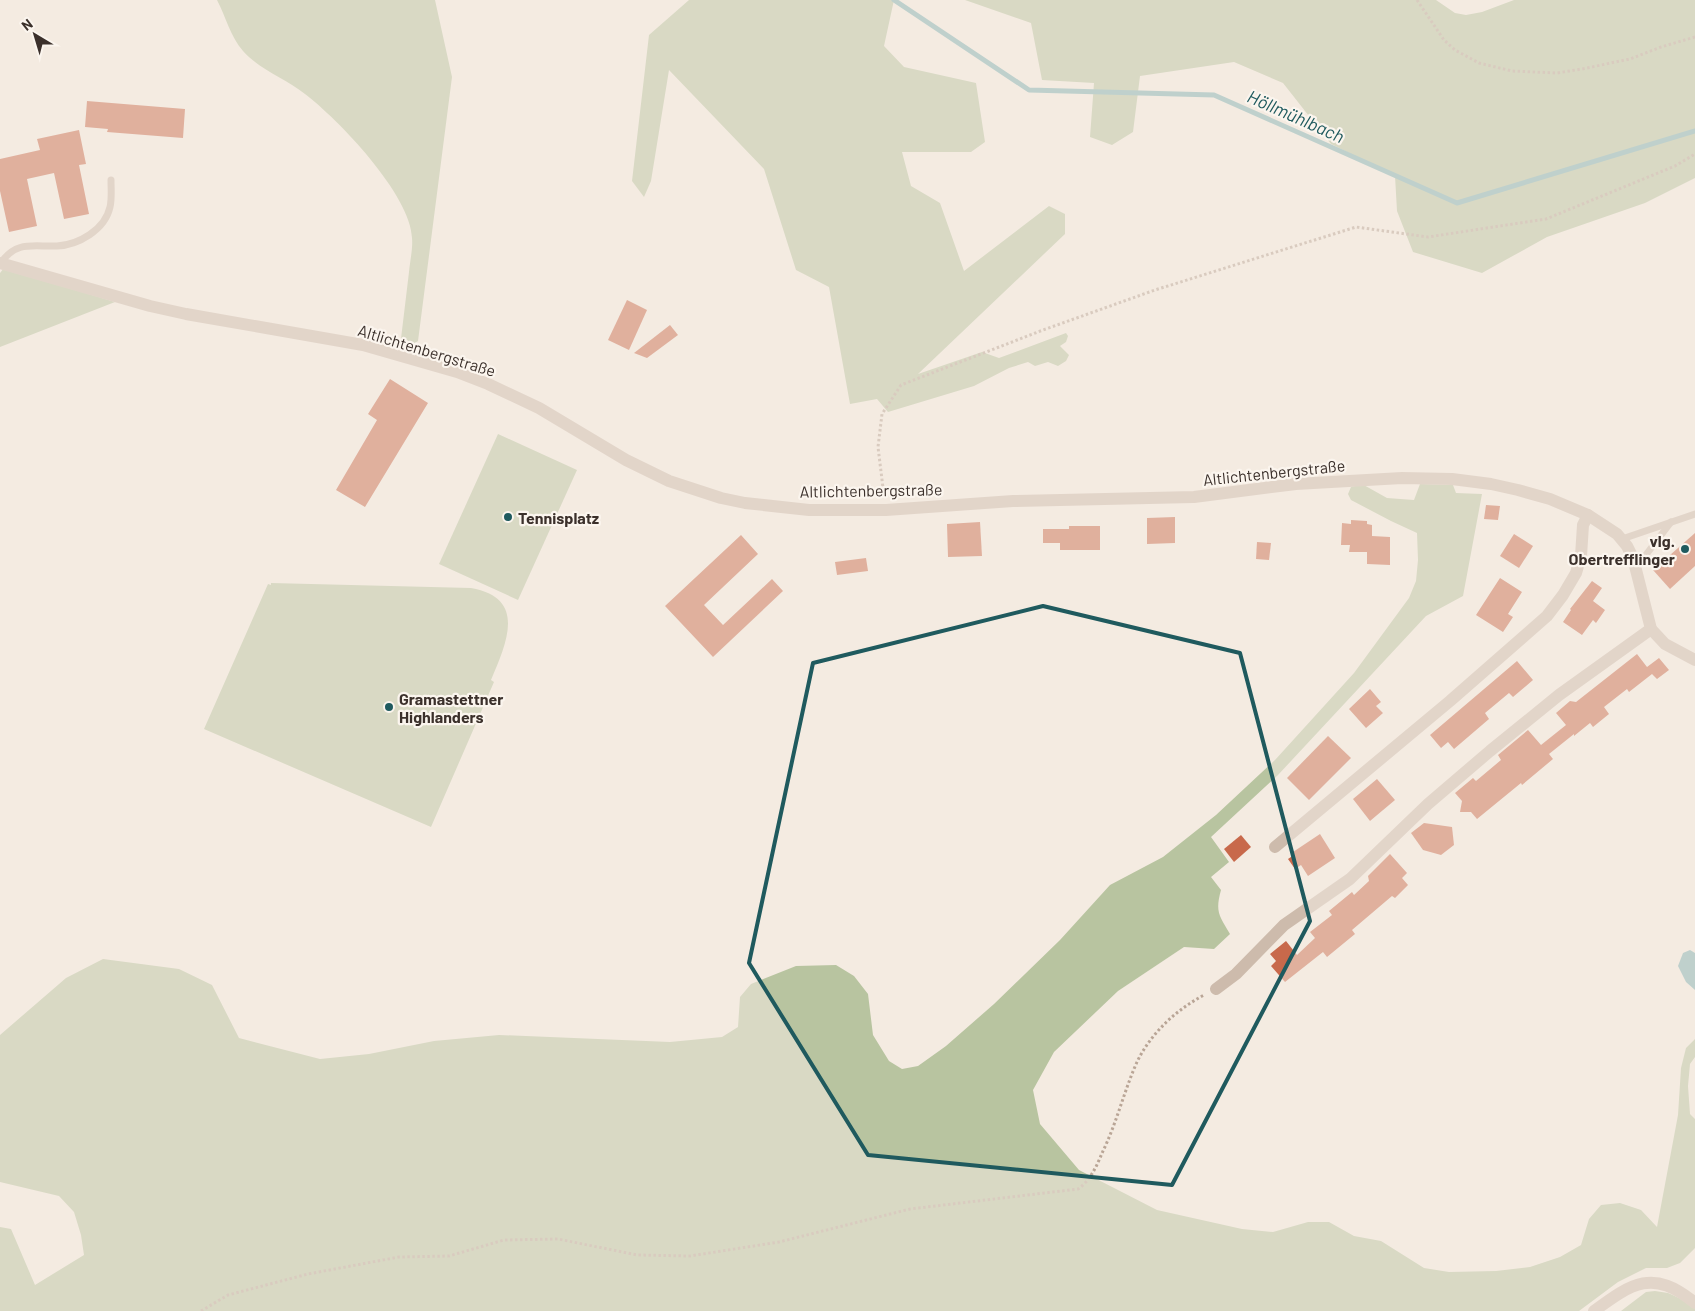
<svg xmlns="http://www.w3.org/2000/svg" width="1695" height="1311" font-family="Barlow,sans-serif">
<rect width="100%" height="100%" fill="#f4ebe1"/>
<g fill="#b8c4a0">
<path d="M217,0H435L452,77L418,341L409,347H400C403,322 406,297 409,272C410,261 413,248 412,238C411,195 338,119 305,94C285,78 260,70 243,51C230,36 226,17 217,0Z"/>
<polygon points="689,0 894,0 884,46 904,67 976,83 985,142 971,152 902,152 911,186 940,203 964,271 1049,206 1065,214 1065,234 918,374 982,352 999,358 1066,333 1068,336 1066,342 1060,346 1069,355 1066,361 1058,366 1048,362 1035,366 1028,362 1009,368 974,386 888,412 877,399 850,404 829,287 796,270 764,169 669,70 651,181 644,197 632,181 649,35"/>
<polygon points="965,0 1436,0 1455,13 1466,15 1482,12 1514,0 1695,0 1695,178 1645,203 1547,237 1482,273 1413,252 1397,211 1395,176 1331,144 1283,83 1234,62 1140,76 1133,132 1112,145 1090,137 1094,83 1042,80 1031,23"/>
<polygon points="4,268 115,302 0,347 0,273"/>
<polygon points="498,434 577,470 518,600 439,564"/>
<path d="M1362,484L1387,498L1414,500L1420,484L1453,485L1456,493L1482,494L1463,596L1426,616L1278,775L1211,837L1229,862L1211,877L1221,890C1215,912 1219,915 1230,934L1214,949L1184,947L1118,991L1054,1052L1033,1090L1040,1124L1079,1170L1157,1210L1242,1229L1273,1232L1308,1222H1329L1354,1236L1381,1241L1424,1268L1449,1272L1496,1271L1530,1267L1560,1257L1581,1245L1589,1219L1601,1205L1620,1203L1641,1210L1657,1227L1678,1115L1681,1068L1686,1048L1695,1039V1057L1690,1064L1688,1086L1690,1114L1695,1119V1248L1680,1263L1667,1268H1646L1618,1282L1579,1311H0V1227L11,1229L35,1285L84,1255L81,1235L74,1212L59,1196L0,1182V1035L66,978L103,959L179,969L212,985L239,1038L320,1059L369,1054L434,1041L499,1035L670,1042L722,1037L738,1027L740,997L751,984L796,966L836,965L854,976L868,994L873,1035L889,1061L902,1069L918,1066L946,1046L994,1004L1060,940L1110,885L1163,857L1216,815L1275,760L1354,673L1409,598L1416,581L1418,560L1417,533L1391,521L1351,500L1348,494L1351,487Z"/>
<path d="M271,583L471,588C528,598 506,644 491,680L494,682L431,827L204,729L268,584L271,585Z"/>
<path d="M1655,1291C1659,1292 1664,1292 1668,1293C1679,1297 1683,1303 1695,1299V1311H1621L1646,1292Z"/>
</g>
<polygon fill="#7fb0b2" points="1690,950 1695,953 1695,990 1686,982 1678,966 1683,953"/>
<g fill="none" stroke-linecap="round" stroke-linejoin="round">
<polyline stroke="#7fb0b2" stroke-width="5" points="894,0 1029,90 1214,95 1457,203 1695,131"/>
</g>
<g fill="#c8694b">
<polygon points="87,101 185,109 183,138 107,132 108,129 85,127"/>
<polygon points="79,130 86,164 79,165 89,214 64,219 54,173 27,179 37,226 9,232 0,191 0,159 40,150 37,139"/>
<polygon points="627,300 647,310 629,350 608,340"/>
<polygon points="670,325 678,335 647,358 634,353"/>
<polygon points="390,379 428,403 365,507 336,490 377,420 368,414"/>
<polygon points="1486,505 1500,506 1498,520 1484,519"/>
<polygon points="1175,517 1175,543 1147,544 1147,518"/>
<polygon points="1351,520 1367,521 1367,524 1372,525 1372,536 1390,537 1390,565 1367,564 1367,552 1349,552 1350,545 1341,545 1342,523 1351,524"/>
<polygon points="980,522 982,556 948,557 947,524"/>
<polygon points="1069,526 1100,526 1100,550 1060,550 1060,543 1043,543 1043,529 1069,529"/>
<polygon points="1695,533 1695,566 1670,589 1653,570"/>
<polygon points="1514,534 1533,546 1519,568 1500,556"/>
<polygon points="741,535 758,554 704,605 723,625 772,579 783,591 713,657 665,606"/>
<polygon points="1257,542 1271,543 1269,560 1256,559"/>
<polygon points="866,558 868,571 837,575 835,562"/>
<polygon points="1500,578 1522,592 1508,614 1513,617 1503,632 1476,615"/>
<polygon points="1592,581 1602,588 1593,601 1605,610 1596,623 1593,620 1582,635 1563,622 1571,610 1570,609"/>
<polygon points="1637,654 1647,667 1659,658 1669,670 1657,679 1652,674 1629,692 1627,689 1604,707 1609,714 1593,727 1590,723 1574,736 1574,734 1549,754 1553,759 1522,785 1521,783 1477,819 1471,812 1460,812 1462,801 1455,793 1473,778 1476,781 1501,760 1498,755 1528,730 1541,745 1566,725 1556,713 1570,701 1576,702"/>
<polygon points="1517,661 1533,680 1513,697 1509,693 1485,713 1489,719 1454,749 1448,742 1441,748 1430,735"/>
<polygon points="1370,689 1381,702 1376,706 1383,713 1366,728 1349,709"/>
<polygon points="1328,736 1351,758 1309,800 1287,778"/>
<polygon points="1377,779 1395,800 1370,821 1353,799"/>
<polygon points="1424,823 1452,827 1454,845 1441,855 1423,850 1411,833"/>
<polygon points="1320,834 1335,858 1308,876 1301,865 1295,869 1288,859 1294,855 1293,852"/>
<polygon points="1241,835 1251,847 1234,862 1224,849"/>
<polygon points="1390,854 1407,873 1402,878 1408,885 1395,898 1392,896 1352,930 1355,934 1327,957 1323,952 1285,982 1271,966 1276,961 1270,954 1286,941 1297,955 1315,938 1310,932 1332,915 1329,911 1352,892 1354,895 1369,881 1368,876"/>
</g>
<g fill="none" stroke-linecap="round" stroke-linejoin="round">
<g stroke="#b9a596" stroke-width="3" stroke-dasharray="2.5 2.5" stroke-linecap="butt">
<polyline points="1417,0 1444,40 1455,50 1479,63 1512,71 1557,73 1582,69 1630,59 1661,47 1695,37"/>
<polyline points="884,496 878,447 882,414 901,385 1043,330 1155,290 1356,227 1428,237 1546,219 1675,166 1695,154"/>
<path d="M201,1311L228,1295L308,1274L399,1257L449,1256L504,1240L558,1239L637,1255L690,1256L779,1242L910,1209L1078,1189C1091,1180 1097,1165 1103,1151C1117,1122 1124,1091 1137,1062C1151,1033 1176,1010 1204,995"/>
</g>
<g stroke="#cdbbac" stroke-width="7">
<path d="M1,263C16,240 34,247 57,246C78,245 105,230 110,207C112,199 111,189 111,180"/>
<polyline points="1622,539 1695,514"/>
<polyline points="1635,565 1642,560 1671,522"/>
</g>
<g stroke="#cdbbac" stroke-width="12">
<polyline points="0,263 150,306 186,314 363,345 457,372 488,384 539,408 626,460 669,481 721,498 745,503 809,510 886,510 1013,501 1194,497 1296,484 1402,478 1452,479 1491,484 1518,490 1550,499 1588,515 1617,534 1627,546 1633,558 1651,629 1665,644 1695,660"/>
<polyline points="1275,847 1450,701 1547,616 1563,595 1576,573 1581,556 1583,525 1588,515"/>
<polyline points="1216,989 1236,974 1284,925 1350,879 1428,804 1490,751 1559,695 1651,629"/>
<path d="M1594,1311C1632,1283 1653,1268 1695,1303"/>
</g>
</g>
<path d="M0 0H1695V1311H0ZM1043,606L1240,653L1310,921L1172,1185L868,1155L749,963L813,663Z" fill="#f4ebe1" fill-opacity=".55" fill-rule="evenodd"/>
<path fill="none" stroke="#1f5a5e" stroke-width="4" stroke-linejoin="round" d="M1043,606L1240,653L1310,921L1172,1185L868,1155L749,963L813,663Z"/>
<g fill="#1f5a5e" stroke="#fbf5ee" stroke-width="2">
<circle cx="508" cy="517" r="5"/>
<circle cx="1685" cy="549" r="5"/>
<circle cx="389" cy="707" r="5"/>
</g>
<g text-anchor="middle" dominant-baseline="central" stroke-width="4.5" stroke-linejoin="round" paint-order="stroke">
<g font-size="16" fill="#3b302b" stroke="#fbf5ee">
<text transform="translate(427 350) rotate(17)">Altlichtenbergstraße</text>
<text transform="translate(1274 472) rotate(-6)">Altlichtenbergstraße</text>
<text transform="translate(871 490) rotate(-1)">Altlichtenbergstraße</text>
</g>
<g font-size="16" font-weight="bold" fill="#3b302b" stroke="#fbf5ee" text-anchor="start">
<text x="518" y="517">Tennisplatz</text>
<text x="1675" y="540" text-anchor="end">vlg.<tspan x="1675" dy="18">Obertrefflinger</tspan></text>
<text x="399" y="698">Gramastettner<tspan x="399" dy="18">Highlanders</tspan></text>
</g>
<g font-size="18" font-style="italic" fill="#1f5a5e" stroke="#fbf5ee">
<text transform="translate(1296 116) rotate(24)">Höllmühlbach</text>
</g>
</g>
<g transform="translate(35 35) rotate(322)" stroke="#fbf5ee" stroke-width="4" paint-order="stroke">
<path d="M0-4L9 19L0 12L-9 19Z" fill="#3b302b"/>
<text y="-8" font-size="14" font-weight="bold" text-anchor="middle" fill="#3b302b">N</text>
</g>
</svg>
